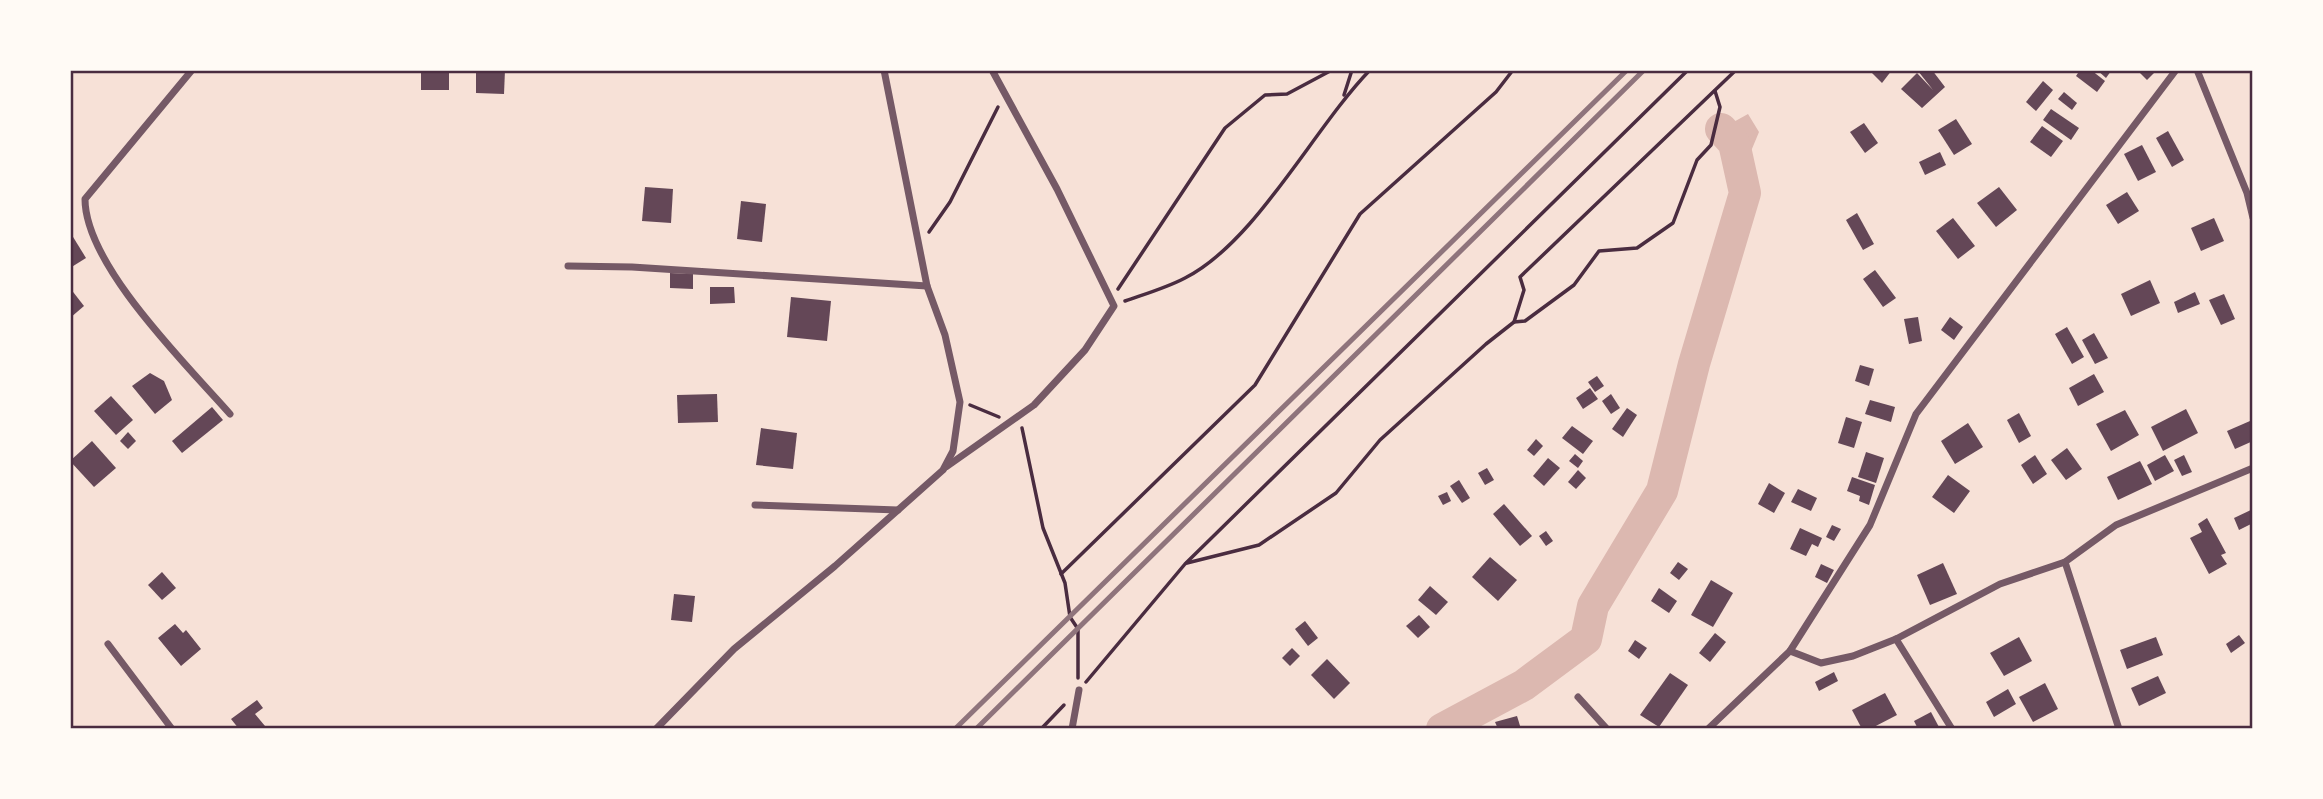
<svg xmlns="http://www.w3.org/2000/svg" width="2323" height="799" font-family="Manrope,sans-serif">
<rect width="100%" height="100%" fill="#f7e1d7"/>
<polygon fill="#dcb8b0" points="1748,114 1759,132 1749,156 1753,169 1742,178 1730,164 1721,129"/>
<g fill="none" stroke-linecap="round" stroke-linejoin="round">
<polyline stroke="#dcb8b0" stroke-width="32" points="1442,729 1524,685 1586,639 1593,606 1662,491 1694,364 1745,193 1734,143 1721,129"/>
</g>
<g fill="#644757">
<rect x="421" y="70" width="28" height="20"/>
<polygon points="476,70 505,70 504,94 476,93"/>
<polygon points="1869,70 1892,70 1882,83"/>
<polygon points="1932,70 1945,87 1922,108 1901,89 1917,73 1933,90 1918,71"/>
<polygon points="2080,70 2091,70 2105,81 2097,92 2076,76"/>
<polygon points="2097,70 2109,70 2111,71 2106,78"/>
<polygon points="2137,70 2150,70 2154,73 2147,80"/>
<polygon points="2043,81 2053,90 2036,111 2026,102"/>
<polygon points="2064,92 2077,103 2072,110 2058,99"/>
<polygon points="2051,109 2079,128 2071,140 2043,120"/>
<polygon points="1956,119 1972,144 1954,155 1938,130"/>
<polygon points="1864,123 1878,143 1865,153 1850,132"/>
<polygon points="2042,126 2063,141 2051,157 2030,142"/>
<polygon points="2168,131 2184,160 2172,167 2156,138"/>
<polygon points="2142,145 2156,172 2138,181 2124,154"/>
<polygon points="1940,152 1946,165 1925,175 1919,162"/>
<polygon points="645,187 673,189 671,223 642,221"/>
<polygon points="1999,187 2017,210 1996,227 1977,203"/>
<polygon points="2127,192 2139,211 2118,224 2106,205"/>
<polygon points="741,201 766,204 762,242 737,239"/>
<polygon points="1857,213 1874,244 1863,250 1846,220"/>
<polygon points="1953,218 1975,246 1958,259 1936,231"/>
<polygon points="2214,218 2224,241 2201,251 2191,228"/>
<polygon points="70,232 86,258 70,268"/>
<polygon points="1875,270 1896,298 1883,307 1863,279"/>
<polygon points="670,273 693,274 693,289 670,288"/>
<polygon points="2150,280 2160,303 2131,316 2121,294"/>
<polygon points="710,287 734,287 735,303 710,304"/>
<polygon points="70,288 84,306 70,318"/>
<polygon points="2195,292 2200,304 2178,313 2174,302"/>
<polygon points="2224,294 2235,319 2221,325 2209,300"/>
<polygon points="791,297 831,301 827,341 787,337"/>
<polygon points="1918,317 1922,341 1909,344 1904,319"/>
<polygon points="1950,317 1963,327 1954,340 1941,330"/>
<polygon points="2067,327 2084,357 2072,364 2055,334"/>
<polygon points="2094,333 2108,358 2095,364 2082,340"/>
<polygon points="1860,365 1874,369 1869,386 1855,381"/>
<polygon points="150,373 164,381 172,400 155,414 132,386"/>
<polygon points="2094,374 2104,392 2078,406 2069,388"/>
<polygon points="1597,376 1604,386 1595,392 1588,382"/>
<polygon points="1590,388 1598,399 1583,409 1576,398"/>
<polygon points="717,394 718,422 678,423 677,395"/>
<polygon points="1611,394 1620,408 1611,414 1602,401"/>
<polygon points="111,396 133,420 116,435 94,411"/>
<polygon points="1870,400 1895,407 1891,422 1865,414"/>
<polygon points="212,407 223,420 182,453 172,441"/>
<polygon points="1627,408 1637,415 1623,437 1612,429"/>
<polygon points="2186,409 2198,433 2163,451 2151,427"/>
<polygon points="2125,410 2139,435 2111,451 2096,424"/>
<polygon points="2019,413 2031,436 2019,443 2007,420"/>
<polygon points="1846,417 1862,422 1854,448 1838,443"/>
<polygon points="2250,421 2253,441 2235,449 2227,431"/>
<polygon points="1968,423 1983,447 1955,464 1941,441"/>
<polygon points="1572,426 1593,441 1583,454 1562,438"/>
<polygon points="761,428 797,433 793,469 756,465"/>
<polygon points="128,432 136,441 128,449 120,441"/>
<polygon points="1536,439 1543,446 1534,456 1527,450"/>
<polygon points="92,441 116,468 94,487 70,461"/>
<polygon points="2067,448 2082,469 2066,480 2051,460"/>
<polygon points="1866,452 1884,458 1876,483 1858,477"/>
<polygon points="1575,454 1583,461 1578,468 1569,461"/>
<polygon points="2035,455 2047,474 2033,484 2021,465"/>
<polygon points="2165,455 2174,471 2155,481 2147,465"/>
<polygon points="2184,455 2192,472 2182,476 2174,460"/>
<polygon points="1548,458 1560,468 1544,486 1533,476"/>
<polygon points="2140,461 2152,484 2118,500 2107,477"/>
<polygon points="1487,468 1494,480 1485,485 1478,473"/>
<polygon points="1578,470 1586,478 1576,489 1568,482"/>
<polygon points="1948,475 1970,491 1954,513 1932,497"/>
<polygon points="1852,477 1875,485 1869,505 1859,501 1860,496 1847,491"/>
<polygon points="1459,480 1470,498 1462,503 1450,486"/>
<polygon points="1769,483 1785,493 1774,513 1758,504"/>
<polygon points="1798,489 1817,498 1811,511 1791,502"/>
<polygon points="1447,492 1451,501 1443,505 1438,496"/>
<polygon points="1504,504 1532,536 1520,546 1493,514"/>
<polygon points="2253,509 2253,523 2239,530 2234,518"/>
<polygon points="2207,518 2226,553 2221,555 2227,564 2209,574 2190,538 2202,532 2198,524"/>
<polygon points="1832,525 1841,529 1834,541 1826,537"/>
<polygon points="1800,528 1822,538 1818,547 1812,544 1806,556 1790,549"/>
<polygon points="1546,531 1553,541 1546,546 1539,536"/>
<polygon points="1490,557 1517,580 1498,601 1472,577"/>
<polygon points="1678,562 1688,569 1679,580 1670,573"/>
<polygon points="1943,563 1957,594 1930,605 1917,575"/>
<polygon points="1821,564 1834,570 1827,583 1815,577"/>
<polygon points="162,572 176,588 162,600 148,585"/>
<polygon points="1711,580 1733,593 1713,627 1691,615"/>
<polygon points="1430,586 1448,602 1436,615 1418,600"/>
<polygon points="1659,588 1677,601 1669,613 1651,601"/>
<polygon points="674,594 695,596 692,622 671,620"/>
<polygon points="1419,615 1430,627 1418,638 1406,626"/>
<polygon points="1305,621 1318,638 1308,646 1295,629"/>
<polygon points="175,624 183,633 186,630 201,649 181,666 158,638"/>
<polygon points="1715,633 1726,642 1710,662 1699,653"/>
<polygon points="2239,635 2245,643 2231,653 2226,644"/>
<polygon points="2019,637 2032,661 2004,676 1990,653"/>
<polygon points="2156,637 2163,655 2127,669 2120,650"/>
<polygon points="1635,640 1647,648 1639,659 1628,651"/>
<polygon points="1292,648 1300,656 1290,666 1282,658"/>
<polygon points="1327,659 1350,683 1334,699 1311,675"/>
<polygon points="1834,672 1838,681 1819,691 1815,682"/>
<polygon points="1670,673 1688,685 1659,727 1640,715"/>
<polygon points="2158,676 2166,693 2139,706 2131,688"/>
<polygon points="2045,683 2058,709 2033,722 2019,697"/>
<polygon points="2008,689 2016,704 1994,717 1986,702"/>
<polygon points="1885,693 1897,715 1870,729 1862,729 1852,710"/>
<polygon points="257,700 263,708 255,714 265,726 260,729 239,729 231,719"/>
<polygon points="1931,712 1940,729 1918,729 1914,721"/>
<polygon points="1517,716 1521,729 1498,729 1495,722"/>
</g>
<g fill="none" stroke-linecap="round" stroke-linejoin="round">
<g stroke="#4a2c40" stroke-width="3.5">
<polyline points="1344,95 1352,70"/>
<polyline points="929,232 950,202 998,107"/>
<polyline points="1118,289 1225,128 1265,95 1287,94 1332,70"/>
<path d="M1125,301C1145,294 1166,288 1185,278C1256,242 1313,129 1370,70"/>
<polyline points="1514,322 1524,290 1520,277 1736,70"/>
<polyline points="970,405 999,417"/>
<polyline points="1022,428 1043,528 1065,583 1070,617 1078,629 1078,678"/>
<polyline points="1187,563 1259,545 1336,493 1380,440 1486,344 1514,322 1525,321 1574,285 1599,251 1637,248 1673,223 1697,160 1711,145 1720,107 1715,91"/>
<polyline points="1061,574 1255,385 1360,214 1496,92 1513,70"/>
<polyline points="1086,682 1185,564 1688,70"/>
<polyline points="1041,729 1064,705"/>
</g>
<g stroke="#755966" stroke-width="7">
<path d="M192,70L85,199C85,265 186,364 230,414"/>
<polyline points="2197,70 2247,193 2253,218"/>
<polyline points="568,266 632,267 927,286"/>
<polyline points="946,467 1034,405 1085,350 1114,306 1057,189 992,70"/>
<polyline points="755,505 898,510"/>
<polyline points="2065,562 2119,729"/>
<polyline points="1896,639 1952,729"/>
<polyline points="108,644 172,729"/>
<polyline points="1790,651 1821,663 1853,656 1896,639 2000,584 2065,562 2116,525 2253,468"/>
<polyline points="1578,697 1607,729"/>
<polyline points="656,729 734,649 835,566 943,470 953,451 960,402 945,335 927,286 884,70"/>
<polyline points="1072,729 1079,690"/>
<polyline points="1708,729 1790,651 1870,525 1916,414 2176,70"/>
</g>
<g stroke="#8f747c" stroke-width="5">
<polyline points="955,729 1627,70"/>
<polyline points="976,729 1644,70"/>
</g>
</g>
<rect width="2323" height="799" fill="none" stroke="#fffaf5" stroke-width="144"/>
<rect x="72" y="72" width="2179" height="655" fill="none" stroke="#4a2c40" stroke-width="2.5"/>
</svg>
